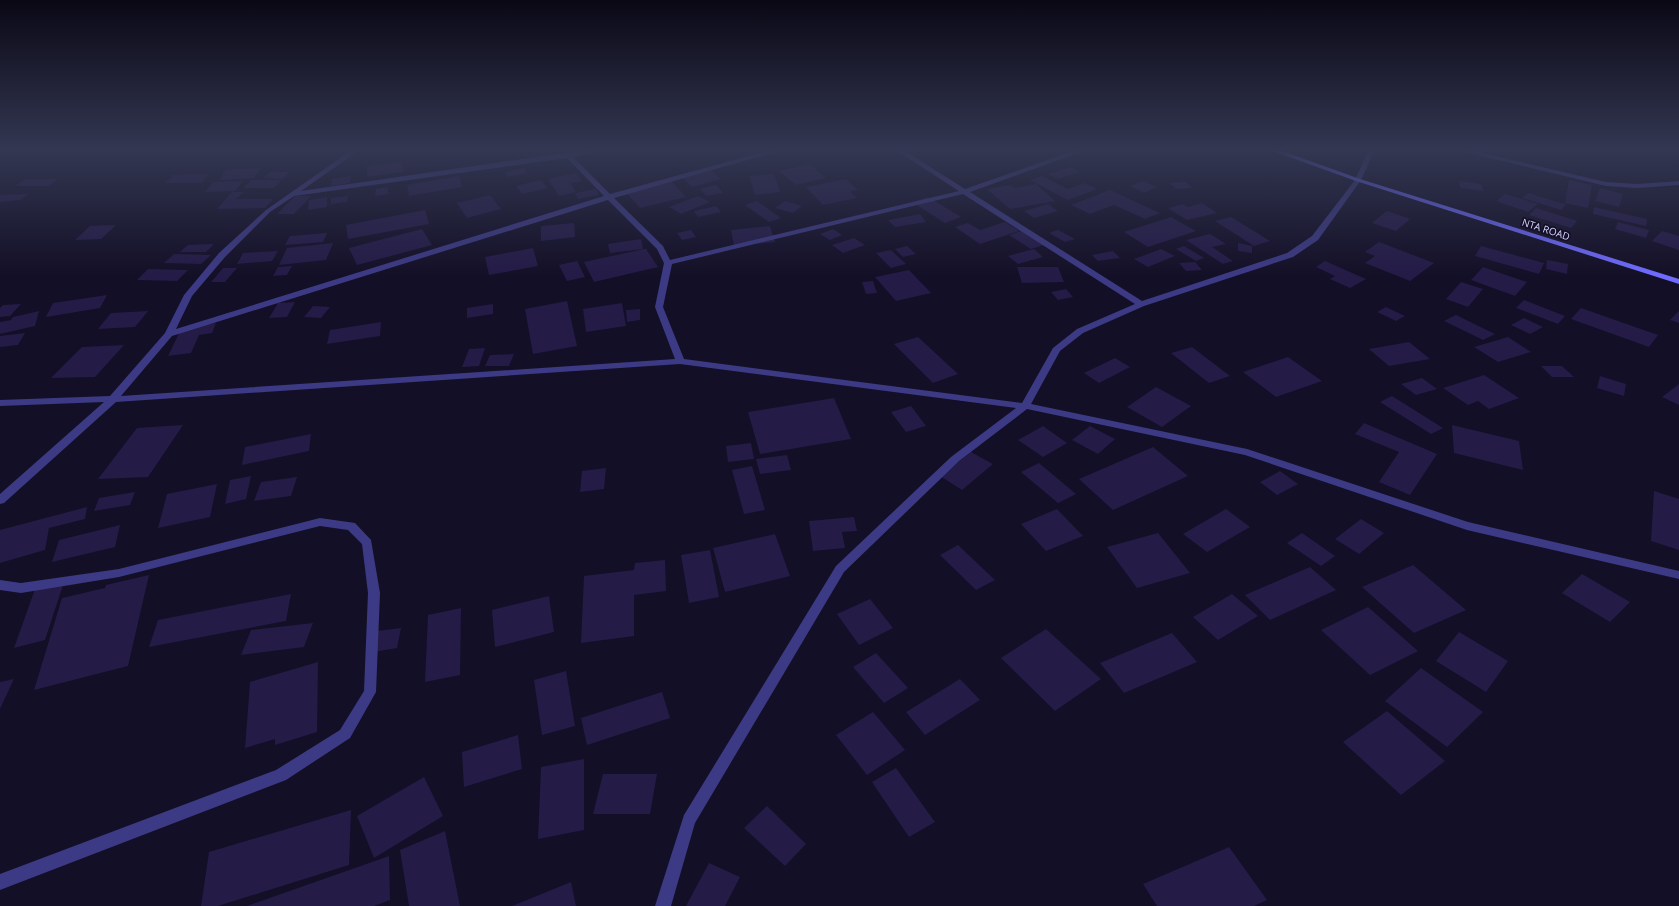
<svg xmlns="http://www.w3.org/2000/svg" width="1679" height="906" font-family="'Open Sans',sans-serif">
<rect width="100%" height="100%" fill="#130f26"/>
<g fill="#241b47">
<polygon points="402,161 403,172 367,177 367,166"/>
<polygon points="809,164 826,178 796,185 779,171"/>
<polygon points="1071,167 1080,172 1057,179 1048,174"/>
<polygon points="261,168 254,178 219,180 226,170"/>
<polygon points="524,168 527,173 507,177 505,172"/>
<polygon points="708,168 721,179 692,187 679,175"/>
<polygon points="270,172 289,172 283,179 263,178"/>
<polygon points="576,173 582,181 570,183 576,192 559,196 548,179"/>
<polygon points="209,174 201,183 165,183 174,175"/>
<polygon points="774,174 780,192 755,195 749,176"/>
<polygon points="351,176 350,183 331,186 332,179"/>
<polygon points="459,176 462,187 409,196 407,185"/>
<polygon points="1042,176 1068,189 1085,183 1097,189 1068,200 1030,180"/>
<polygon points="25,179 58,179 48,186 15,186"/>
<polygon points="846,179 858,190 850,191 857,198 823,205 806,187"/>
<polygon points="252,180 282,180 274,188 243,188"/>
<polygon points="541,180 548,188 522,194 516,186"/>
<polygon points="1569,180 1592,185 1588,208 1565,203"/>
<polygon points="243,181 235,191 205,192 213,182"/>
<polygon points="671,181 686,197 640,208 626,192"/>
<polygon points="1143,181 1157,187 1144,193 1130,186"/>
<polygon points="1458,181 1481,184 1484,191 1461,188"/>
<polygon points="1186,182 1192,188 1176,189 1170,183"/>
<polygon points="1036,184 1055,201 1010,209 987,189 1011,185 1015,188"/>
<polygon points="716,185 723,193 706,196 700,189"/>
<polygon points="388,187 388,194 375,196 376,189"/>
<polygon points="1600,188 1623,194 1619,207 1595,201"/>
<polygon points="596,189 599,195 578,199 575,193"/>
<polygon points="1110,190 1160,213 1145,219 1114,205 1090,214 1071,205"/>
<polygon points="232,192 244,192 236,199 273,199 265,208 217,209"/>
<polygon points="1528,193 1561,203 1566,204 1561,210 1522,198"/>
<polygon points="28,194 20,200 0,202 0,195"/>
<polygon points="1505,194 1538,204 1528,212 1496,201"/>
<polygon points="490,195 501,209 467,218 457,203"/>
<polygon points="295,196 311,196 294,214 277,214"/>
<polygon points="348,196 347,202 331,204 331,198"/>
<polygon points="698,196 710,202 681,214 669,207"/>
<polygon points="327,197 327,207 308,210 309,200"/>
<polygon points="928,197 961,217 945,223 912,202"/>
<polygon points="757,201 781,218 769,222 745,205"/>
<polygon points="785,201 802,206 793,213 775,208"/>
<polygon points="1202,203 1217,213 1187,220 1168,208 1183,204 1188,207"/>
<polygon points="1048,204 1058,211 1034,218 1024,211"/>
<polygon points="716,206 721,212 698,217 694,211"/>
<polygon points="1594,207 1647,219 1646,226 1593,214"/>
<polygon points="1536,208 1577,221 1571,228 1529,215"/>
<polygon points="425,210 429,224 348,239 346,225"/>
<polygon points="1387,211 1410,219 1396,231 1372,223"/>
<polygon points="920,214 926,222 895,227 888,220"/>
<polygon points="1171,217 1196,231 1148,247 1124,232"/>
<polygon points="1231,217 1270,241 1254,246 1215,221"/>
<polygon points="1005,222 1019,231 980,244 955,227 968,223 980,230"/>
<polygon points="1618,222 1649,230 1646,238 1615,229"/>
<polygon points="574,223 575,237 541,241 541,226"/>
<polygon points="116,225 101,239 75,240 90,226"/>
<polygon points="770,226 775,242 734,246 731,230"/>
<polygon points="422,229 432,245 357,265 349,248"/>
<polygon points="833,229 842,235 830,240 820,234"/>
<polygon points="691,230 696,237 682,240 677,233"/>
<polygon points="1058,230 1075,239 1065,242 1049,233"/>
<polygon points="1021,231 1044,245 1031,249 1009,235"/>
<polygon points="1662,231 1679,236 1679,250 1652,241"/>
<polygon points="327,233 323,242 285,245 290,236"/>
<polygon points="1210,234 1226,244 1212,247 1233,261 1223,264 1186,240"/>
<polygon points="854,238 865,245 843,253 832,245"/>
<polygon points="641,239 643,249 610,253 608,244"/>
<polygon points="1379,242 1434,263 1410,281 1365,263 1375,256 1365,252"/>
<polygon points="333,243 326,260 279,265 287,248"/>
<polygon points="1238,243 1252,246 1252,253 1238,251"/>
<polygon points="214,244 206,252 180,252 188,245"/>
<polygon points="907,246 916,254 903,257 895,249"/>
<polygon points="1184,246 1204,258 1196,261 1176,249"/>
<polygon points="1481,246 1544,263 1539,274 1475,256"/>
<polygon points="533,248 538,266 489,275 485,257"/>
<polygon points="644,249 646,249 658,267 594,282 584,262"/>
<polygon points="1034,249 1043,257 1018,264 1008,256"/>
<polygon points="1161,249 1175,256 1148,267 1134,259"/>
<polygon points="891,250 906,264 891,268 876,253"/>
<polygon points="278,251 272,261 237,264 243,253"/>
<polygon points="1113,251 1120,258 1098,261 1092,255"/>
<polygon points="174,254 211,255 201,264 164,263"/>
<polygon points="1547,260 1568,264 1567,274 1546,269"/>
<polygon points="577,261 585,277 567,281 559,265"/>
<polygon points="1325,261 1366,279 1350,288 1330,279 1335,276 1316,267"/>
<polygon points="1195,262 1202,270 1186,271 1179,263"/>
<polygon points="292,266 287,275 273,276 278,267"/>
<polygon points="1017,267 1058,267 1064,282 1022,283"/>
<polygon points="1483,267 1527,282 1515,296 1471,280"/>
<polygon points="223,268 237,268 225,282 211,282"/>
<polygon points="148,269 188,270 177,281 137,280"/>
<polygon points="909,270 931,293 896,301 875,277"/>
<polygon points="873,281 877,293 866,294 862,282"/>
<polygon points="1461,282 1483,289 1468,307 1446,299"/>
<polygon points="1066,289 1073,297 1058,300 1051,292"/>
<polygon points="107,295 100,308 46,317 53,303"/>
<polygon points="1524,300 1565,316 1558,324 1516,308"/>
<polygon points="567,301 577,346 533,354 525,309"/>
<polygon points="295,302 287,317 269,318 278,303"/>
<polygon points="622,303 626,326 586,332 583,309"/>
<polygon points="21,304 10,316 0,317 0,308 3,305"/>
<polygon points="493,304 493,314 467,318 467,308"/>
<polygon points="313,306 330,307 321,318 304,317"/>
<polygon points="1386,307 1405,316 1396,321 1377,312"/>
<polygon points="1581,308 1658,335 1649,347 1571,319"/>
<polygon points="640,309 640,320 627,322 626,310"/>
<polygon points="39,311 35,326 0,334 0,322 11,320 13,317"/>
<polygon points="148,311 135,327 98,329 111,313"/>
<polygon points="1679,311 1679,323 1670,320"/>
<polygon points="1456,315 1495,334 1483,340 1444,321"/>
<polygon points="1524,318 1543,327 1530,334 1511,325"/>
<polygon points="381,322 380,336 327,344 330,330"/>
<polygon points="216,323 212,333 199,335 191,353 168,356 182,327"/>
<polygon points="25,333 18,345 0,347 0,336"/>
<polygon points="918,337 958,374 933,383 894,344"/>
<polygon points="1508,337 1531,352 1498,362 1474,347"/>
<polygon points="1409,342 1430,359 1389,366 1369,349"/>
<polygon points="124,345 95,377 51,378 82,347"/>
<polygon points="1192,347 1230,376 1209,383 1171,353"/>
<polygon points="485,348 479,366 462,367 469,349"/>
<polygon points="514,354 509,366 485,366 490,355"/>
<polygon points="1288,357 1322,381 1276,397 1243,372"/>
<polygon points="1115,358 1130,367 1099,383 1084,373"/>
<polygon points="1541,366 1562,366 1574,377 1552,377"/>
<polygon points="1484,375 1519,398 1489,409 1478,401 1468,405 1443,388"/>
<polygon points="1600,376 1626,384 1624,396 1597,388"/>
<polygon points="1422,378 1437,389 1416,395 1401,384"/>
<polygon points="1679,384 1679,405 1662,397"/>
<polygon points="1156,387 1191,406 1162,427 1127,407"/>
<polygon points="1392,396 1443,428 1431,434 1380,402"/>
<polygon points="834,398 851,439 760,454 748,412"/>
<polygon points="911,406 926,426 906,432 891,412"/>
<polygon points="1364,423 1437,454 1410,495 1379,482 1399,452 1355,434"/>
<polygon points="183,425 148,477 98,479 137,428"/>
<polygon points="1452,425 1519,441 1523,470 1454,453"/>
<polygon points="1043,426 1067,443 1043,457 1018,440"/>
<polygon points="1090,426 1115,439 1098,454 1072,440"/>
<polygon points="311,434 309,451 242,465 245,447"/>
<polygon points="751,443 754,459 728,462 726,446"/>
<polygon points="1153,447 1188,476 1113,510 1079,479"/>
<polygon points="971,452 993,464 962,490 940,476"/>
<polygon points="787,455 791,470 760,474 756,459"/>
<polygon points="1039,463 1076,494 1058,503 1021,472"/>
<polygon points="752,466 765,510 744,514 732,470"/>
<polygon points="606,468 604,489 580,492 582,471"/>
<polygon points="1280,471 1298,484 1277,495 1260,482"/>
<polygon points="251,476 246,499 225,504 230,480"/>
<polygon points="297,477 291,496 254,501 261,482"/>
<polygon points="217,484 210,517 158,528 167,494"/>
<polygon points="1654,491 1679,499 1679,550 1651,541"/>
<polygon points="135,492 130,505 94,511 99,498"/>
<polygon points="87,507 85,519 49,528 45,550 0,563 0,530"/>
<polygon points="1057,509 1083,536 1046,551 1021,524"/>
<polygon points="1226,509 1250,527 1207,552 1183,534"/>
<polygon points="854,517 857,531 842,532 845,548 813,551 809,521"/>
<polygon points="1361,519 1384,533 1359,554 1335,539"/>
<polygon points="120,525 115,547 52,562 59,540"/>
<polygon points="1158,533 1190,573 1137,588 1107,547"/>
<polygon points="1302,533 1335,556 1321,566 1287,543"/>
<polygon points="775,534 790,576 725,592 713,548"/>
<polygon points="958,545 995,580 976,590 940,555"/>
<polygon points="710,550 719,597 689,603 681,555"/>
<polygon points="665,560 666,591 634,595 634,636 581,643 584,576 634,570 635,563"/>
<polygon points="1413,565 1466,610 1414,633 1362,587"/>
<polygon points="1310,567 1336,590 1270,620 1245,595"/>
<polygon points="1582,574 1630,602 1610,622 1562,593"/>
<polygon points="149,575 128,666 34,690 62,598 105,588 106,585"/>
<polygon points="64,582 45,640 14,648 35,589"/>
<polygon points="291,594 286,621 149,647 158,620"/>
<polygon points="1232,594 1258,616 1218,640 1193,617"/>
<polygon points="549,596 554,632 495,647 492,610"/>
<polygon points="870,599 893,628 859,645 837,614"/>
<polygon points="1368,607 1418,651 1370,675 1321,630"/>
<polygon points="461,608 460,675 425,682 428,615"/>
<polygon points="313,623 304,647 241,655 251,630"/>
<polygon points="401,628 397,648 373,652 377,631"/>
<polygon points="1046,629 1101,679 1055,711 1001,658"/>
<polygon points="1459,632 1508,661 1486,692 1436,661"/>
<polygon points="1172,633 1197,662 1124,693 1100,663"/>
<polygon points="876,653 908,688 884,703 853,667"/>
<polygon points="318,662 317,732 275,745 275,739 245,748 250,682"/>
<polygon points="1421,668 1483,712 1447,747 1385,701"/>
<polygon points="566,671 575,726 542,735 534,680"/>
<polygon points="14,679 0,709 0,682"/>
<polygon points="960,679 980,700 925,735 906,712"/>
<polygon points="662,692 670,718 587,745 581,718"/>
<polygon points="1387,711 1445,761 1401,795 1343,742"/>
<polygon points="873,712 905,750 867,775 836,735"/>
<polygon points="518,735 522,769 464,787 462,752"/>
<polygon points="584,759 584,830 538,839 541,767"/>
<polygon points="896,768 935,822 909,837 872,782"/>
<polygon points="603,774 657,774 650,814 593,814"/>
<polygon points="424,777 443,816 374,858 357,816"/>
<polygon points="767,806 806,844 785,866 744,828"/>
<polygon points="351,810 349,865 218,906 201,906 209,852"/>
<polygon points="445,831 460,906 409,906 400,850"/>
<polygon points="1229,847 1267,900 1254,906 1157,906 1143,884"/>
<polygon points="389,856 390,900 374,906 247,906"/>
<polygon points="709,863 740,877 725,906 686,906"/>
<polygon points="571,882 576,906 512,906"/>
</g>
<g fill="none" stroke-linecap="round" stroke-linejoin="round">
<g fill="#3d3a85" fill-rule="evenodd">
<path d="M353,149H361L301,191L592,149H607L573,157L610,194L774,149H786L614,198L663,246L670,260L959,191L894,149H902L965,189L1079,149H1089L970,192L1142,301L1287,253L1312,236L1355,180L1369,149H1375L1361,180L1318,240L1293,257L1144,306L1083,333L1060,351L1031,404L1247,449L1468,522L1679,571V579L1467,530L1245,455L1027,409L959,461L844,572L695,823L671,906H655L684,815L836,566L951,457L1016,408L680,364L116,402L4,503L0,504V494L104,402L0,406V400L110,396L165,333L184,295L219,253L266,210ZM567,158L604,196L176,329L192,296L225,257L270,212L294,196ZM963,194L1135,304L1077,329L1053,348L1022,403L684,359L663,307L672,264ZM608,200L657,249L664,263L655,307L675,359L121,396L172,336Z"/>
<polygon points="1453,149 1466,149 1606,182 1637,184 1679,181 1679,185 1637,188 1606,186"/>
<polygon points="320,518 355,523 371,540 380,593 376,692 350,738 286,780 0,890 0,874 276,770 340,730 364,691 368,593 362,544 348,530 320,526 119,577 21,593 0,590 0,580 21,583 119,569"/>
</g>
<polygon fill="#6f6bff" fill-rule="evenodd" points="1267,149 1277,149 1360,179 1679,279 1679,284 1356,181"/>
</g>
<linearGradient id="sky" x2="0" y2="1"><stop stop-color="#0a0815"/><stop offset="0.54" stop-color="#333752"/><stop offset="1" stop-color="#333752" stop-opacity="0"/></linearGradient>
<rect width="1679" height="276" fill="url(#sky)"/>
<g text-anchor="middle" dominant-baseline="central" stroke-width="3.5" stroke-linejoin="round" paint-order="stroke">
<g font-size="10" fill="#d9d4ff" stroke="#130f26">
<text transform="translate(1546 229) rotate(18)">NTA ROAD</text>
</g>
</g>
</svg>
